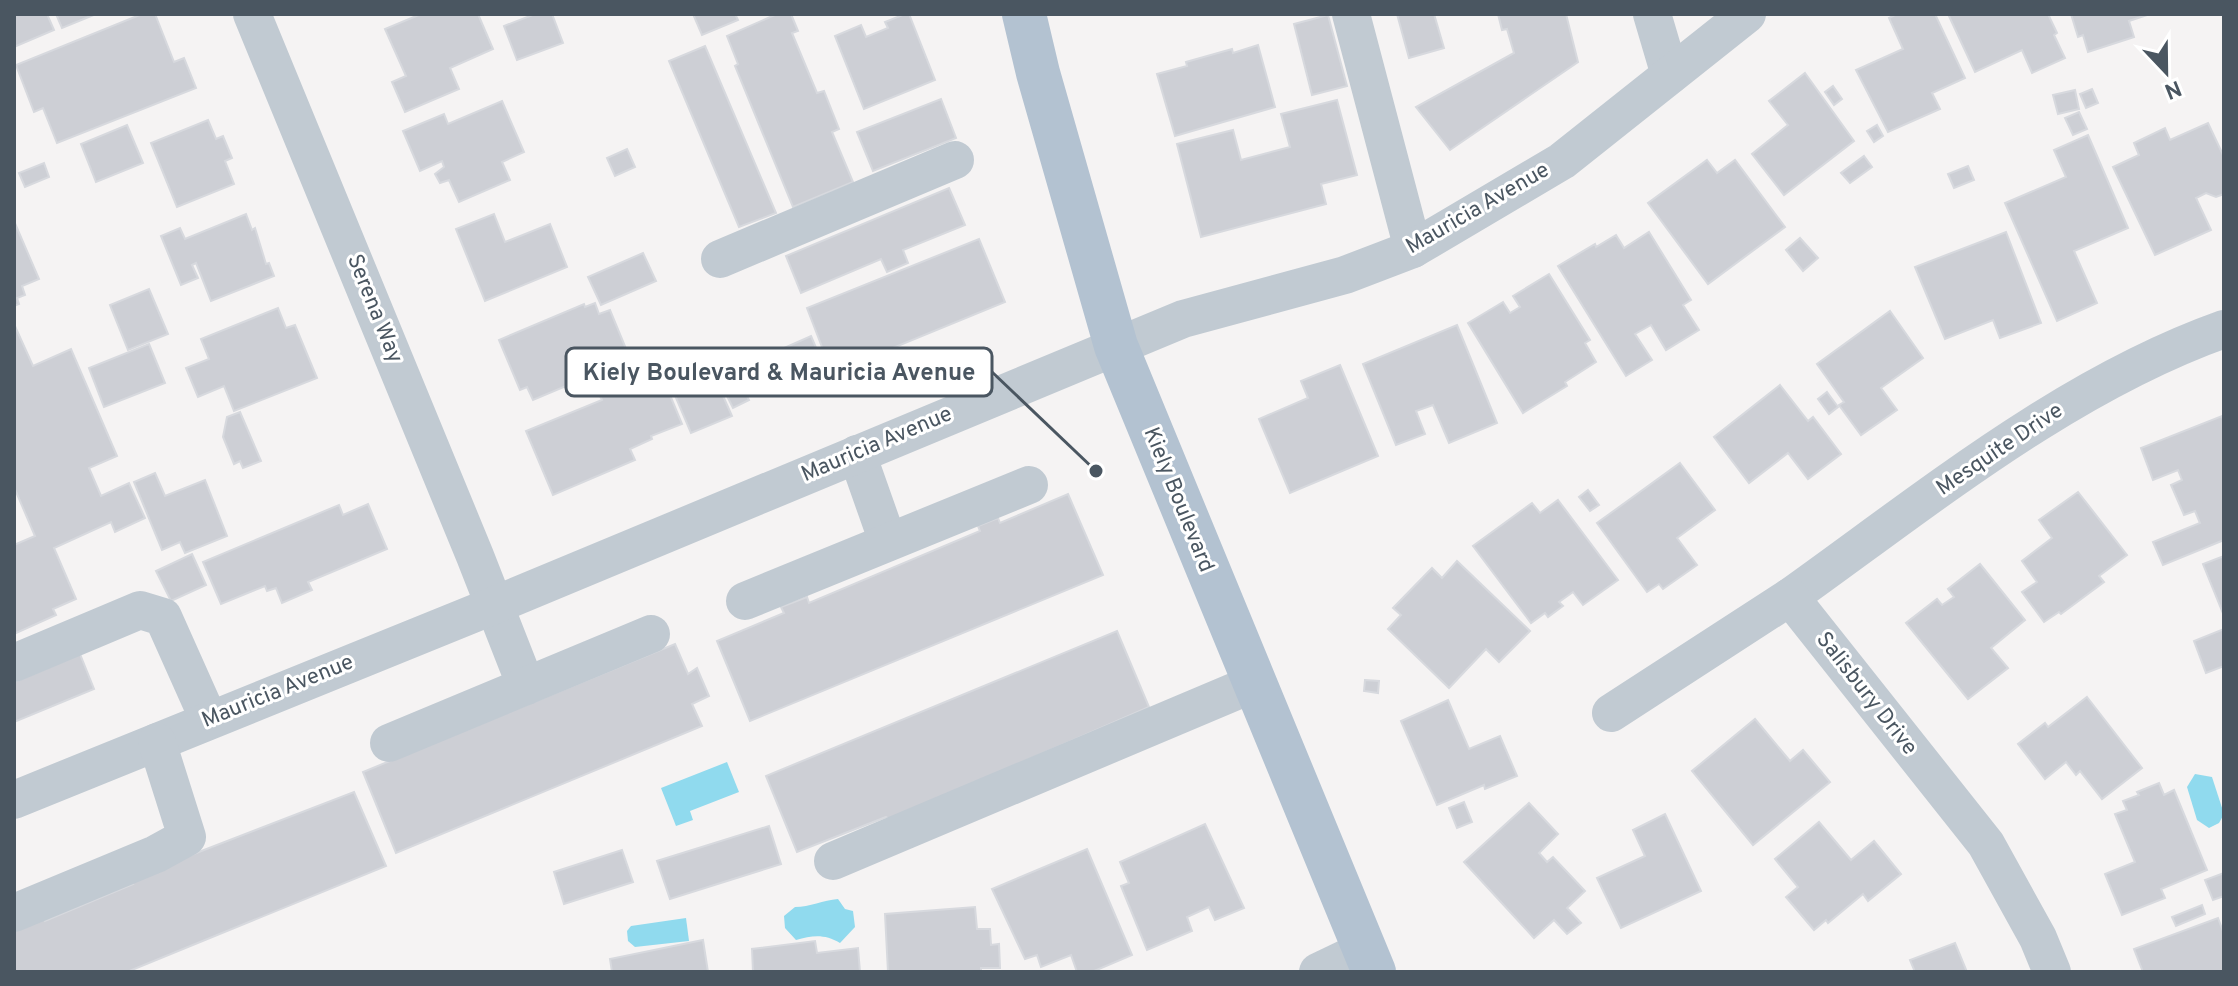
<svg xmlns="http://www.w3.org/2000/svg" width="2238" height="986" font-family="Overpass,sans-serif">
<rect width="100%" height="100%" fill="#f5f3f3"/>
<g fill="#90daee">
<polygon points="727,762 739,792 690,811 693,820 676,826 661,788"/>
<polygon points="2195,774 2212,777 2224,814 2219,823 2209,828 2197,820 2187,787"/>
<path d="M838,899L845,909L853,911L855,927L840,943C825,934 813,935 796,940L785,928L784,916L795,907C810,907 823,900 838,899Z"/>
<polygon points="686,918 689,941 635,947 628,941 627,931 631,926"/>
</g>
<g fill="#cdcfd5" stroke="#d7d9de" stroke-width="2">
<polygon points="14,14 47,14 54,30 14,47"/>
<polygon points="56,14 96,14 62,28"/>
<polygon points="142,14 155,14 174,62 184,58 196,88 57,143 43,108 34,112 16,65"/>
<polygon points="421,14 478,14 493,49 450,68 459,89 405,112 392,82 406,76 385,29"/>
<polygon points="535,14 552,14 563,43 517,60 504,26"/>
<polygon points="693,14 735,14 738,20 702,35"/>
<polygon points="777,14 791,14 798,31 792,33 817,93 824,91 839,129 832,132 853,182 793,207 735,66 738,64 727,36"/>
<polygon points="905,14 909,14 935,80 864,109 835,36 861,25 866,37 888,28 885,22"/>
<polygon points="1397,14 1434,14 1444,48 1409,58"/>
<polygon points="1498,14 1566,14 1578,62 1450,150 1416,107 1514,53 1507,29 1502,30"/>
<polygon points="1897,14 1935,14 1965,78 1932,93 1940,109 1888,132 1856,70 1903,49 1889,18"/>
<polygon points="1948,14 2048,14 2057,33 2054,35 2065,58 2032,73 2022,50 1975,72"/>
<polygon points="2071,14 2150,14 2129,21 2134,37 2088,52 2083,35 2078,37"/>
<polygon points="1328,15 1347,86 1312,95 1294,24"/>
<polygon points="1258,45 1275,107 1175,136 1157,74 1187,66 1186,62 1232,49 1233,53"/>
<polygon points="705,46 776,213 739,227 669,61"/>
<polygon points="1805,73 1854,141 1784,195 1752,154 1788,125 1769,101"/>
<polygon points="1833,86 1842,99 1834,105 1825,92"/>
<polygon points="2092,89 2098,103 2086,108 2080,94"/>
<polygon points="2075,90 2079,109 2058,114 2053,95"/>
<polygon points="941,99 956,138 873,171 857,132"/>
<polygon points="1337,100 1357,175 1321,184 1326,204 1201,237 1177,144 1233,130 1241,160 1290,147 1281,114"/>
<polygon points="502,101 524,152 502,162 510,180 459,202 449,180 440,183 435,174 444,167 442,161 420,171 403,131 444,114 448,124"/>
<polygon points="2079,112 2087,129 2073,135 2065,118"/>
<polygon points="208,120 216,139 223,136 232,158 225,161 234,184 177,207 151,143"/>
<polygon points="2208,123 2224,157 2224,194 2216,197 2206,193 2196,198 2211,230 2155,255 2113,167 2139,155 2134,143 2165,128 2170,140"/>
<polygon points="127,125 143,163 96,182 81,144"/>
<polygon points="1877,125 1883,136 1874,142 1867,131"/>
<polygon points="2088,135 2128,228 2074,251 2097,303 2057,321 2005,203 2066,177 2054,150"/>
<polygon points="627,149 635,167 615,176 607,158"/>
<polygon points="1864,156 1872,167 1850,183 1841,173"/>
<polygon points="1707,160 1717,173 1735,160 1785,227 1708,284 1648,203"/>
<polygon points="44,163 49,177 25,187 19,173"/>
<polygon points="1968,166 1974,180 1954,188 1948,174"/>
<polygon points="949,188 965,225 903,250 908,263 887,272 881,259 801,293 786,256"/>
<polygon points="246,214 252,230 255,228 266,264 269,263 274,276 211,301 196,263 192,265 198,278 181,285 161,236 180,228 185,239"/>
<polygon points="494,214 505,242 550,224 567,267 485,301 456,229"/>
<polygon points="14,221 39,279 22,286 25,295 17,298 19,304 14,306"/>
<polygon points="1649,232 1691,300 1683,305 1699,330 1666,350 1651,325 1635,334 1652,360 1626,376 1558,266 1595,244 1596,247 1616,235 1624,248"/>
<polygon points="2006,232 2041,323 2000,338 1993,320 1945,339 1915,267"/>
<polygon points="1800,238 1818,258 1803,271 1786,250"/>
<polygon points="979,239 1005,302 832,373 807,308"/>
<polygon points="643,253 656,281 601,305 588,277"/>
<polygon points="1549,274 1590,340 1585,343 1596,362 1565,382 1567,386 1523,413 1468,323 1503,302 1510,313 1520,307 1513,296"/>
<polygon points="149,289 168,334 128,350 110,305"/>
<polygon points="595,303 599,314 610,310 629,356 609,365 613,372 575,388 573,383 533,400 527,387 520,390 499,340 584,304 585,307"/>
<polygon points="278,308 286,328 295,325 317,378 234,411 224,386 198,397 186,368 209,359 201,339"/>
<polygon points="1890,311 1923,358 1881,388 1897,410 1861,435 1839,405 1844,402 1817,364"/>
<polygon points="14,324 33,366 71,349 117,456 89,468 101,496 129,483 145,518 115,532 111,522 54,548 76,599 53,609 56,615 14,634 14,545 35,536 14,487"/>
<polygon points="1457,325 1497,423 1449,443 1433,405 1416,411 1425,434 1396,445 1363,364"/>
<polygon points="811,336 817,350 790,362 784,348"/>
<polygon points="149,344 165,383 104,407 89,368"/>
<polygon points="708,362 732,416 691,433 668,379"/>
<polygon points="1340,365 1378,456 1290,493 1259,419 1308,398 1301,381"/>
<polygon points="660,371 682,424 651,436 652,439 630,449 635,460 553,495 526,431 602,400 600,396"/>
<polygon points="736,375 749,400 733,408 720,382"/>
<polygon points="1780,385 1808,421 1813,417 1841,454 1808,479 1788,453 1749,483 1714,437"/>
<polygon points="1827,392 1838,407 1829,414 1818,399"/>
<polygon points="240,412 261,461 243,468 240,461 234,464 223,437 227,417"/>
<polygon points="2222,416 2224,422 2224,540 2163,565 2153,542 2200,523 2195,511 2184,515 2171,485 2182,480 2178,470 2153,480 2141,448"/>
<polygon points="1680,463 1715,510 1677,538 1697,565 1663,589 1659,584 1647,592 1597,523"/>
<polygon points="155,473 165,496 205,480 227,536 185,553 180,542 162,550 134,482"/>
<polygon points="1588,490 1599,505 1590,511 1579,497"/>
<polygon points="2078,492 2127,555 2099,576 2104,582 2061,614 2059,612 2044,622 2022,592 2037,582 2022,561 2052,538 2039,520"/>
<polygon points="1068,494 1103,575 750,721 717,641 784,613 781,607 807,597 809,603 980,531 978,526 998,518 1000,523"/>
<polygon points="1558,500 1618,580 1583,605 1573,592 1559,602 1563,606 1548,617 1545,613 1531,623 1473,546 1532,503 1540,513"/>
<polygon points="368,504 387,549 308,582 312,590 282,603 276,588 267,591 265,586 221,604 203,562 339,505 343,515"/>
<polygon points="192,554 206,585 171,601 156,571"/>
<polygon points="2224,556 2224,616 2203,564"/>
<polygon points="1457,561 1530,631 1499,662 1486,649 1449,688 1388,629 1401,615 1393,608 1432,568 1442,578"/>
<polygon points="1980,564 2025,620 1991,648 2008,668 1968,699 1906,623 1937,599 1942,605 1954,597 1948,589"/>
<polygon points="2224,629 2224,666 2206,673 2194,641"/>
<polygon points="1117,631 1149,707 890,820 886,817 797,852 766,776"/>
<polygon points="675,644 688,674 697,668 709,696 692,704 702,726 396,853 363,772"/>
<polygon points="80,654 94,689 14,722 14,682"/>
<polygon points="1365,680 1379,681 1378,693 1364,691"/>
<polygon points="2087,697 2142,768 2102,799 2080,771 2076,775 2066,762 2045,779 2018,744 2045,723 2048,727"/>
<polygon points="1448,700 1469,749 1500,736 1517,776 1485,789 1484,785 1437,805 1401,721"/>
<polygon points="1755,719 1790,761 1803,750 1830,782 1753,845 1692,771"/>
<polygon points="2159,783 2164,795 2174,790 2207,870 2161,889 2165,898 2122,915 2105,874 2135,862 2115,814 2127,810 2123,801 2139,795 2137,792"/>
<polygon points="354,792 386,866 127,972 14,972 14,927 43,915 45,921 133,884 129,879"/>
<polygon points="1464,802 1472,822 1457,828 1449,808"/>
<polygon points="1529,803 1558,834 1539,853 1547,862 1553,857 1585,891 1567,908 1581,923 1567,934 1554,920 1534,938 1464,862"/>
<polygon points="1665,814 1701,891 1621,928 1597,878 1645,856 1633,830"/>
<polygon points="1819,822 1851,860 1874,841 1901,874 1868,901 1863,894 1828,923 1826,920 1814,930 1786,897 1798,887 1775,859"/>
<polygon points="1205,824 1244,908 1215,920 1209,907 1187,917 1192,931 1147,950 1121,886 1129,883 1120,862"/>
<polygon points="769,826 781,864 670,899 657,861"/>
<polygon points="1087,849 1132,955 1092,972 1077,972 1071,955 1041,967 1037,955 1025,959 992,889"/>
<polygon points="622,850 633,882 564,904 554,872"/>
<polygon points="2224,873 2224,896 2213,900 2205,880"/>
<polygon points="2202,905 2205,914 2176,926 2172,917"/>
<polygon points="975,907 977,929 990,929 991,945 999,944 1000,968 981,968 981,972 888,972 885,914"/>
<polygon points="2218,918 2224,934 2224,972 2143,972 2134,949"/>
<polygon points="703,940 708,972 612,972 610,959"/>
<polygon points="815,941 817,953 858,948 860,972 753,972 752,949"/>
<polygon points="1955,943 1967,972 1915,972 1910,960"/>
</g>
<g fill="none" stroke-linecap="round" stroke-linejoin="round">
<g stroke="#c1cad2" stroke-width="38">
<polyline points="252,14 475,556 526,686"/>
<polyline points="1351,14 1413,249"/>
<polyline points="1652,14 1670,75"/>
<polyline points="720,259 955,160"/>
<polyline points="857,454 888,542"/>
<path d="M1790,597C1926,500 2066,385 2224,329"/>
<polyline points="745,601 1029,485"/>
<polyline points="14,663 140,610 163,617 209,720"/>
<polyline points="1611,713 1790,597 1986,844 2038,938 2052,972"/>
<polyline points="389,743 651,634"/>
<polyline points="14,800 495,605 1183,319 1345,275 1413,249 1562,161 1747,14"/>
<polyline points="833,861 1255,683"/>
<polyline points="14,913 156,854 187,837 157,742"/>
<polyline points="1318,972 1364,950"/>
</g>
<polyline stroke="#b3c2d1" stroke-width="44" points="1024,14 1038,73 1116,346 1374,972"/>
</g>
<g text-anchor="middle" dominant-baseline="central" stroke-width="6" stroke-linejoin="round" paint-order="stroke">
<g font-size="22" fill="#4a5661" stroke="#fff">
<text transform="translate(1478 209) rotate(-30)">Mauricia Avenue</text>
<text transform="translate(374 309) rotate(68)">Serena Way</text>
<text transform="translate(877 445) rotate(-23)">Mauricia Avenue</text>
<text transform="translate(2000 450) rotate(-34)">Mesquite Drive</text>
<text transform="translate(1178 500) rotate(68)">Kiely Boulevard</text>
<text transform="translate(278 692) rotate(-22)">Mauricia Avenue</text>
<text transform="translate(1866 694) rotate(52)">Salisbury Drive</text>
</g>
</g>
<path fill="none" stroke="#4a5661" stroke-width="3" d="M1096 471L992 372"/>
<circle fill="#4a5661" stroke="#fff" stroke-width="3" cx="1096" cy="471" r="8"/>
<rect fill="#fff" stroke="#4a5661" stroke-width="3" x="566" y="348" width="426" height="48" rx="8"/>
<g font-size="24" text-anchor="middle" font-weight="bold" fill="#4a5661">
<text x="779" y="380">Kiely Boulevard &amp; Mauricia Avenue</text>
</g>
<rect width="2238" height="986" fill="none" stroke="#4a5661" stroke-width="32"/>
<g transform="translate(2166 72) rotate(158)" stroke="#ffffff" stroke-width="6" paint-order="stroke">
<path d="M0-6L14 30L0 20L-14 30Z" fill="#4a5661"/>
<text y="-12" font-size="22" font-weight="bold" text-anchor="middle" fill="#4a5661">N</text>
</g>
</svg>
